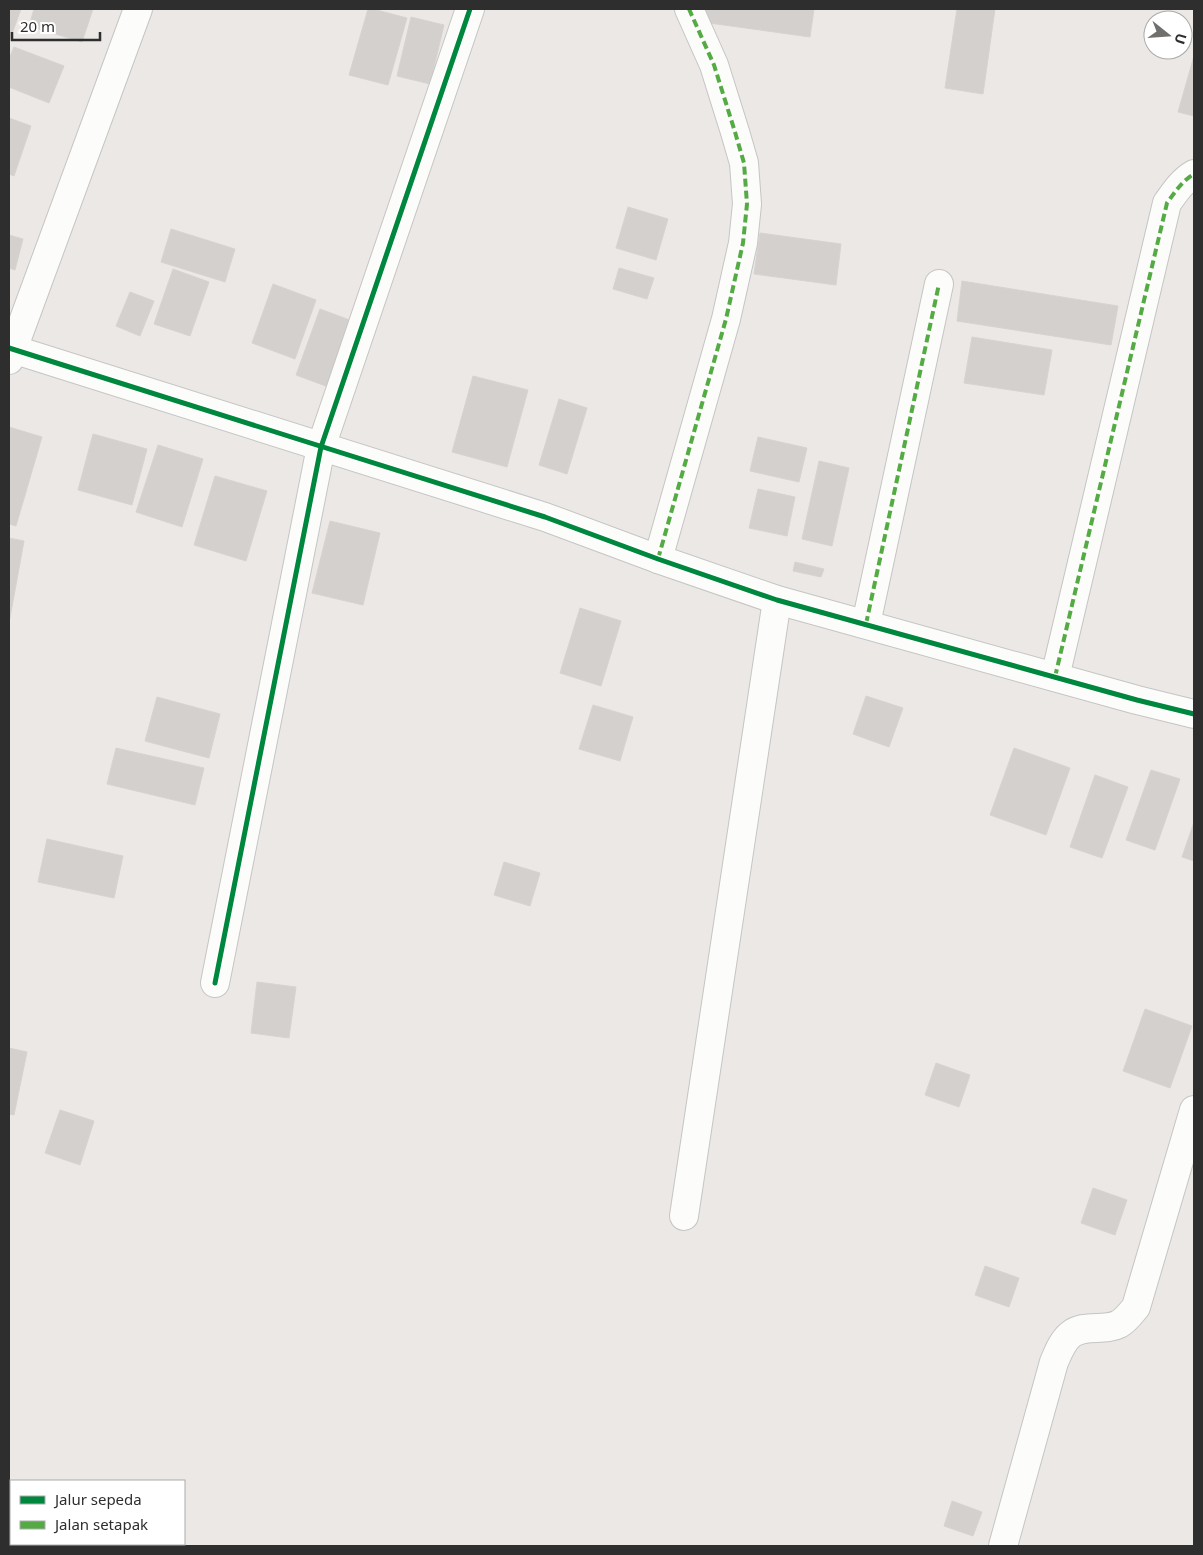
<svg xmlns="http://www.w3.org/2000/svg" width="1203" height="1555" font-family="'Noto Sans',sans-serif">
<rect width="100%" height="100%" fill="#ebe8e5"/>
<g fill="#d3d0ce" stroke="#d6d3d1">
<polygon points="9,9 21,9 9,42"/>
<polygon points="34,9 93,9 82,42 29,26"/>
<polygon points="368,9 373,9 407,18 388,85 349,75"/>
<polygon points="704,9 814,9 810,37 702,22"/>
<polygon points="957,9 995,9 983,94 945,88"/>
<polygon points="411,17 444,25 430,84 397,76"/>
<polygon points="14,47 64,66 49,103 9,87 9,59"/>
<polygon points="1194,56 1194,116 1178,112"/>
<polygon points="9,118 31,126 14,176 9,174"/>
<polygon points="628,207 668,219 656,260 616,248"/>
<polygon points="171,229 235,249 225,282 161,262"/>
<polygon points="760,233 841,244 836,285 754,274"/>
<polygon points="9,235 23,239 15,270 9,268"/>
<polygon points="619,268 654,278 647,299 613,289"/>
<polygon points="173,269 209,282 190,336 154,324"/>
<polygon points="962,281 1118,306 1111,345 957,321"/>
<polygon points="273,284 316,300 295,359 252,343"/>
<polygon points="130,292 154,301 140,336 116,326"/>
<polygon points="320,309 355,322 331,388 296,375"/>
<polygon points="972,337 1052,350 1044,395 964,383"/>
<polygon points="473,376 528,390 507,467 452,452"/>
<polygon points="559,399 587,408 567,474 539,465"/>
<polygon points="9,427 42,437 16,526 9,524"/>
<polygon points="93,434 147,449 132,505 78,490"/>
<polygon points="758,437 807,448 799,482 750,471"/>
<polygon points="158,445 203,459 182,527 136,512"/>
<polygon points="819,461 849,468 832,546 802,539"/>
<polygon points="215,476 267,491 246,561 194,545"/>
<polygon points="758,489 795,497 787,536 749,528"/>
<polygon points="330,521 380,533 363,605 312,593"/>
<polygon points="9,538 24,541 9,623"/>
<polygon points="795,562 824,569 821,577 793,571"/>
<polygon points="580,608 621,621 601,686 560,673"/>
<polygon points="866,696 903,708 889,747 853,734"/>
<polygon points="157,697 220,714 209,758 145,741"/>
<polygon points="593,705 633,717 620,761 579,749"/>
<polygon points="116,748 204,768 195,805 107,784"/>
<polygon points="1014,748 1070,768 1046,835 990,815"/>
<polygon points="1151,770 1180,779 1155,850 1126,840"/>
<polygon points="1095,775 1128,787 1102,858 1070,847"/>
<polygon points="1194,822 1194,861 1182,857"/>
<polygon points="47,839 123,856 114,898 38,882"/>
<polygon points="504,862 540,873 530,906 494,895"/>
<polygon points="257,982 296,987 289,1038 251,1033"/>
<polygon points="1145,1009 1192,1026 1170,1088 1123,1071"/>
<polygon points="9,1048 27,1052 14,1115 9,1114"/>
<polygon points="936,1063 970,1075 959,1107 925,1095"/>
<polygon points="60,1110 94,1121 80,1165 45,1153"/>
<polygon points="1093,1188 1127,1200 1115,1235 1081,1223"/>
<polygon points="985,1266 1019,1278 1009,1307 975,1295"/>
<polygon points="952,1501 982,1512 973,1536 944,1526"/>
</g>
<g fill="none" stroke-linecap="round" stroke-linejoin="round">
<defs>
<g id="minor">
<polyline points="9,348 545,517 658,559 777,600 1137,700 1194,714"/>
<polyline points="9,360 138,9"/>
<polyline points="658,559 726,319 743,243 747,204 744,163 735,132 714,65 689,9"/>
<polyline points="866,624 939,284"/>
<path d="M1055,677L1167,203C1175,192 1182,181 1194,174"/>
<polyline points="215,983 321,447 470,9"/>
<polyline points="684,1216 777,600"/>
<polyline points="95,1546 96,1544"/>
<path d="M1003,1546L1054,1362C1058,1353 1062,1342 1070,1335C1084,1323 1104,1332 1119,1324C1126,1320 1131,1313 1136,1307L1194,1110"/>
</g>
</defs>
<use href="#minor" stroke="#c6c5c5" stroke-width="30"/>
<use href="#minor" stroke="#fcfcfb" stroke-width="28"/>
<g stroke="#54ab44" stroke-width="4" stroke-dasharray="8 4" stroke-linecap="butt">
<polyline points="658,559 726,319 743,243 747,204 744,163 735,132 714,65 689,9"/>
<polyline points="866,624 939,284"/>
<path d="M1055,677L1167,203C1175,192 1182,181 1194,174"/>
</g>
<defs>
<g id="cycleway">
<polyline points="9,348 545,517 658,559 777,600 1137,700 1194,714"/>
<polyline points="215,983 321,447 470,9"/>
</g>
</defs>
<use href="#cycleway" stroke="#fff" stroke-width="8"/>
<use href="#cycleway" stroke="#00873e" stroke-width="5"/>
</g>
<rect width="1203" height="1555" fill="none" stroke="#2e2e2e" stroke-width="20"/>
<rect x="10" y="1480" width="175" height="65" fill="#ffffff" stroke="#ababab"/>
<rect x="20" y="1496" width="25" height="8" fill="#00873e" stroke="#ababab"/>
<text x="55" y="1505" font-size="15" fill="#2e2e2e">Jalur sepeda</text>
<rect x="20" y="1521" width="25" height="8" fill="#54ab44" stroke="#ababab"/>
<text x="55" y="1530" font-size="15" fill="#2e2e2e">Jalan setapak</text>
<g transform="translate(1168 35) rotate(107)"><circle r="24" fill="#ffffff" stroke="#ababab"/>
<path d="M0-4L9 19L0 12L-9 19Z" fill="#706f6e"/>
<text y="-8" font-size="14" font-weight="bold" text-anchor="middle" fill="#2e2e2e">U</text>
</g>
<path d="M12 32v8h88v-8" fill="none" stroke="#2e2e2e" stroke-width="2.5"/>
<text x="20" y="32" font-size="15" fill="#2e2e2e" stroke="#ffffff" stroke-width="4" paint-order="stroke">20 m</text>
</svg>
